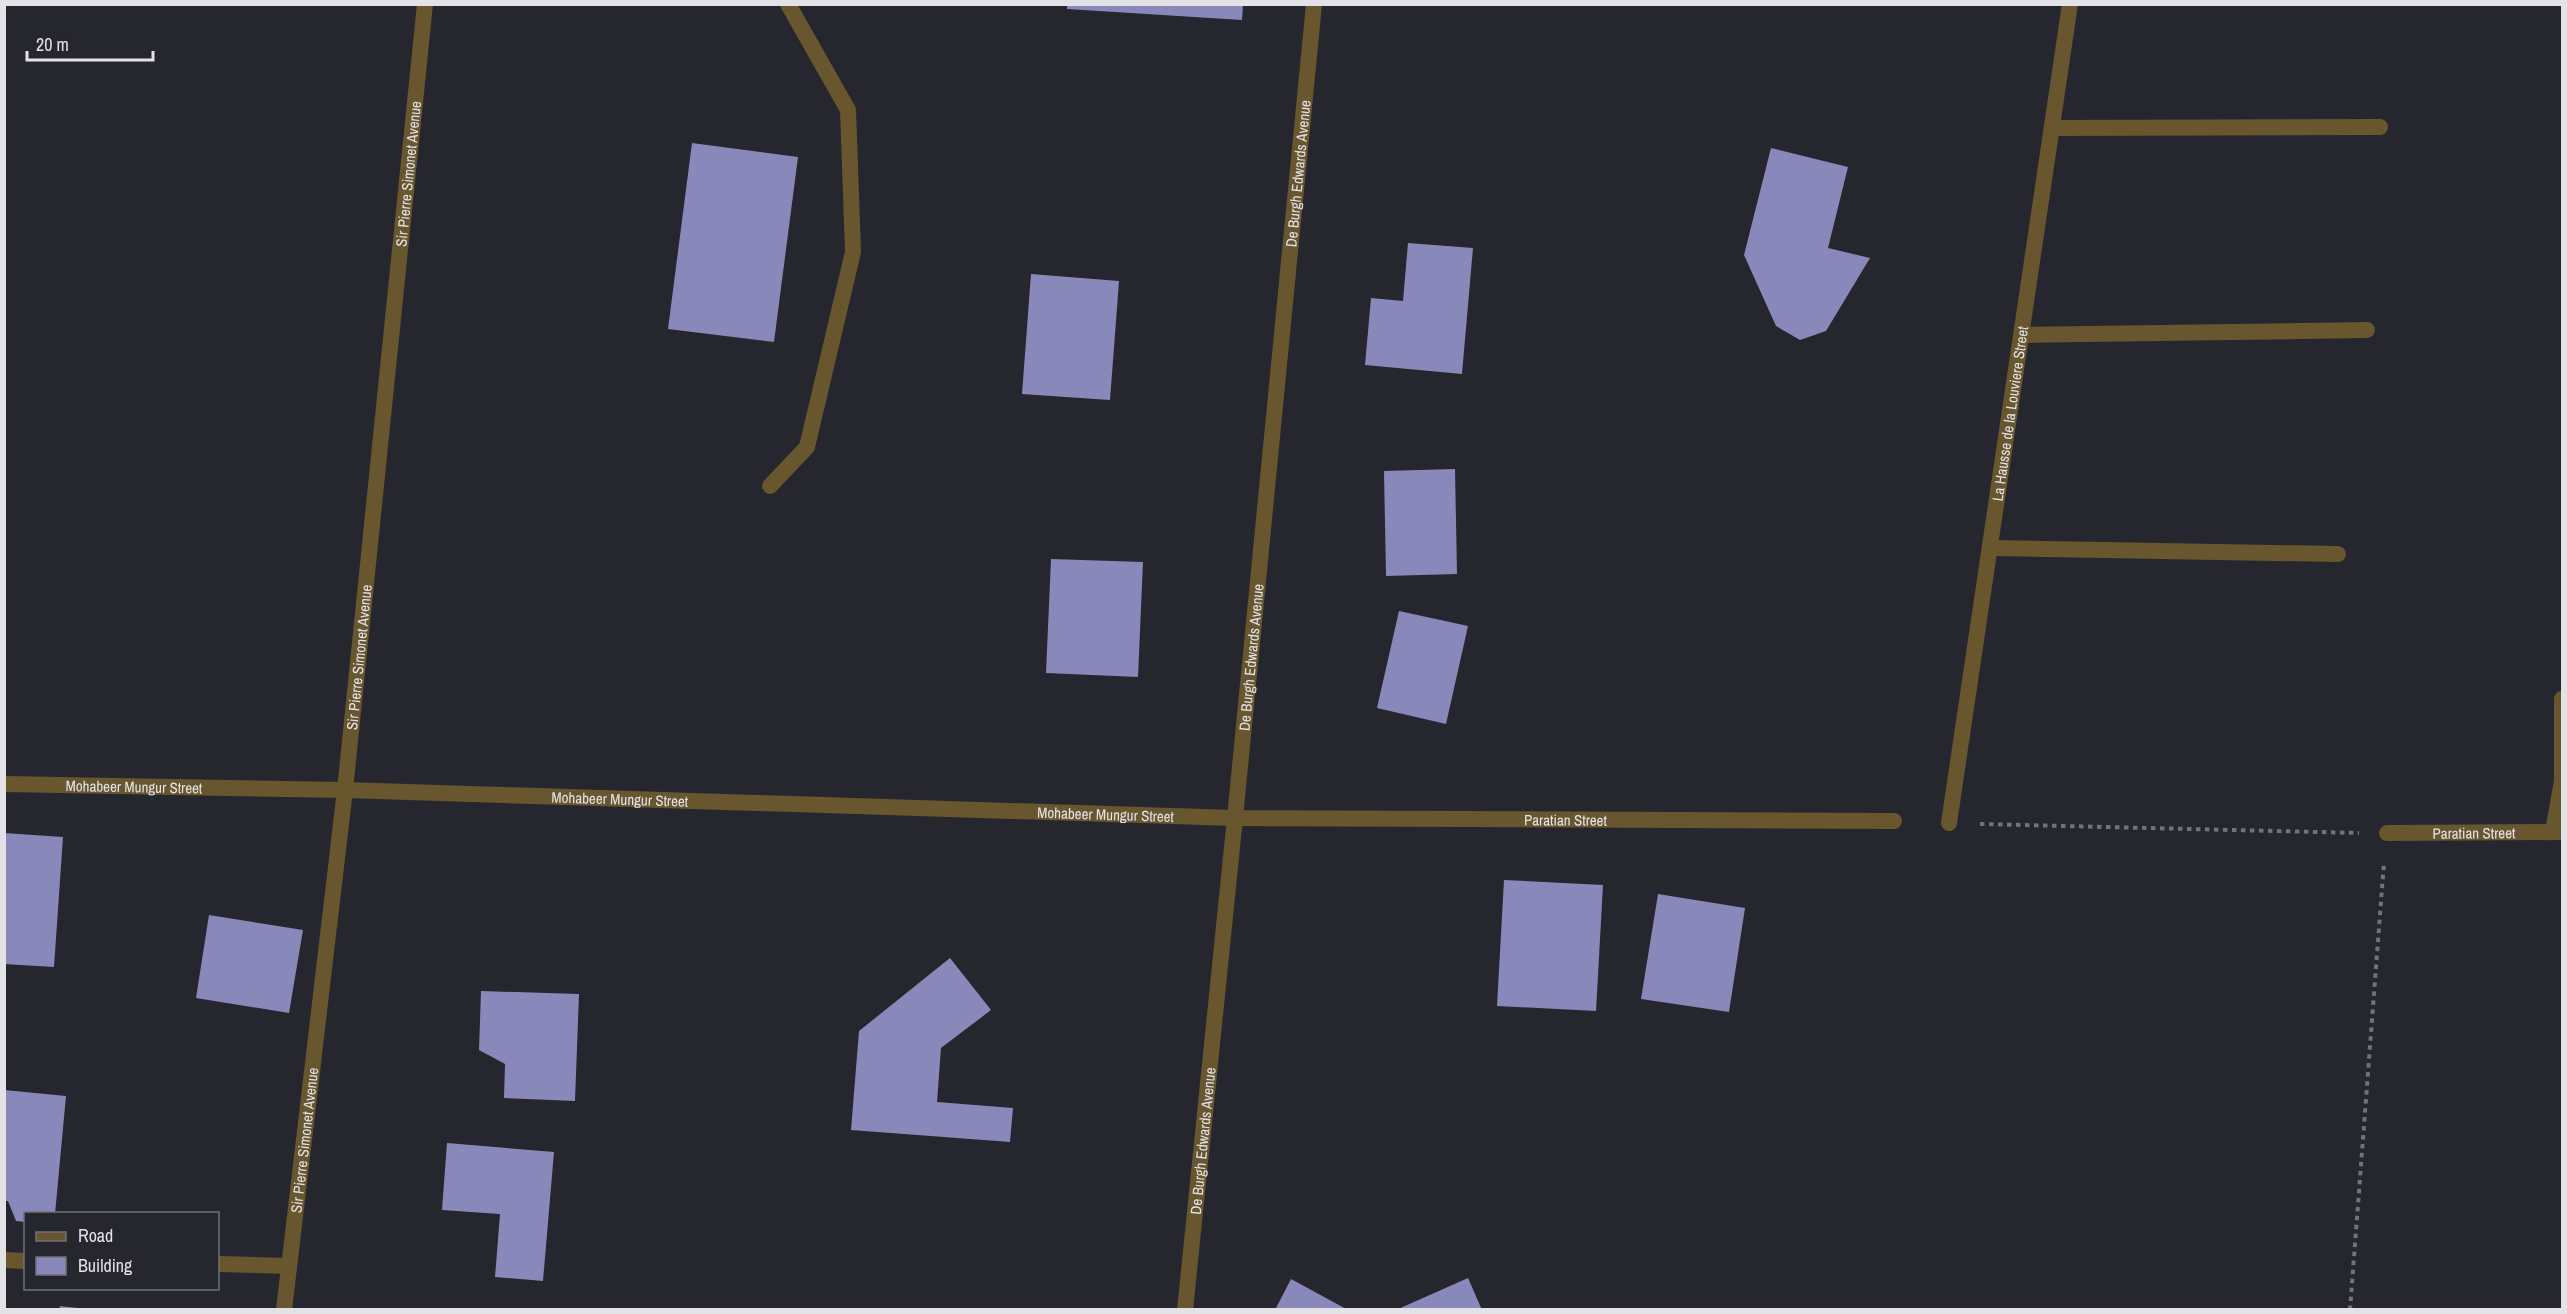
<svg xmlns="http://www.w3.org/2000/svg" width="2567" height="1314" font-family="'Archivo Narrow',sans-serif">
<rect width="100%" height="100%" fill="#26262e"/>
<g fill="#8988ba">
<polygon points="1067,4 1243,4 1242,20 1067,9"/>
<polygon points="692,143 798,157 774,342 668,329"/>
<polygon points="1771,148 1848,167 1828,248 1870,258 1826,331 1800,340 1776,326 1744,255"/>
<polygon points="1408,243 1473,248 1462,374 1365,365 1371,298 1403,301"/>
<polygon points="1031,274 1119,281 1110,400 1022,394"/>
<polygon points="1455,469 1457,574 1386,576 1384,471"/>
<polygon points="1051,559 1143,562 1138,677 1046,673"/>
<polygon points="1399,611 1468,626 1446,724 1377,708"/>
<polygon points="4,833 63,837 54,967 4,964"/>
<polygon points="1504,880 1603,885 1596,1011 1497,1006"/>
<polygon points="1658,894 1745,908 1729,1012 1641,999"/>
<polygon points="209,915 303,930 289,1013 196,998"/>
<polygon points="950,958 991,1010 941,1048 937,1102 1013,1108 1010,1142 851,1130 859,1031"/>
<polygon points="481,991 579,994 575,1101 504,1098 505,1064 479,1050"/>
<polygon points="4,1090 66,1096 55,1214 26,1214 26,1222 16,1221 8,1201 4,1201"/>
<polygon points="447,1143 554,1152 543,1281 495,1277 500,1214 442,1210"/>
<polygon points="1468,1278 1482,1310 1396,1310"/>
<polygon points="1291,1279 1348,1310 1275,1310"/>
<polygon points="60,1306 78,1308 78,1310 59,1310"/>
</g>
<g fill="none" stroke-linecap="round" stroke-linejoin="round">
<g stroke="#727279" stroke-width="4" stroke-dasharray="4.5 4.5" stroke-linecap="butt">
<polyline points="1980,824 2359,833"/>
<polyline points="2350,1310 2384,862"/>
</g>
<g stroke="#67562e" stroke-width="16">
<polyline points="2052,128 2380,127"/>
<polyline points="2022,335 2367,330"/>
<polyline points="770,486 807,447 853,252 848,110 788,4"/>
<polyline points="1990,548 2338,554"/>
<path id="s1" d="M4,784L345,790L1235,818L1894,821"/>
<path id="s2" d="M1949,823L2070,4"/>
<polyline points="2553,832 2562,781 2562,699"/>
<path id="s3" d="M2387,833L2562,832"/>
<polyline points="4,1260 26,1261"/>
<polyline points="218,1264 289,1266"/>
<path id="s4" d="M284,1310L345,790L425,4"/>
<path id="s5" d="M1185,1310L1235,818L1314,4"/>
</g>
</g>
<g text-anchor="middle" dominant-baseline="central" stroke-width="6" stroke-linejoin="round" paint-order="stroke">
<g font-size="15" fill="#e2e2e7" stroke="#26262e">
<text stroke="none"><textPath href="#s5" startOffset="1142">De Burgh Edwards Avenue</textPath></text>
<text stroke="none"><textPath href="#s4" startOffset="1143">Sir Pierre Simonet Avenue</textPath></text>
<text stroke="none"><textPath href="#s2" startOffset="414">La Hausse de la Louviere Street</textPath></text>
<text stroke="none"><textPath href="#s4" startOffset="657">Sir Pierre Simonet Avenue</textPath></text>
<text stroke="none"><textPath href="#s5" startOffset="656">De Burgh Edwards Avenue</textPath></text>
<text stroke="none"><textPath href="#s1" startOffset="130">Mohabeer Mungur Street</textPath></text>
<text stroke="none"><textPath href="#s1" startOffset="616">Mohabeer Mungur Street</textPath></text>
<text stroke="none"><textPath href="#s1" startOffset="1102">Mohabeer Mungur Street</textPath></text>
<text stroke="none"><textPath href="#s1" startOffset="1562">Paratian Street</textPath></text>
<text stroke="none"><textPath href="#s3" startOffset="87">Paratian Street</textPath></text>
<text stroke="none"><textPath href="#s4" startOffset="171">Sir Pierre Simonet Avenue</textPath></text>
<text stroke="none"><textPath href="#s5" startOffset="170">De Burgh Edwards Avenue</textPath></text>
</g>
</g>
<rect width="2567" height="1314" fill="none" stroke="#e2e2e7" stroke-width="12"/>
<rect x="24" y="1212" width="195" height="78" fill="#26262e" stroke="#717178" stroke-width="1.5"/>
<rect x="36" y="1232" width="30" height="9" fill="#67562e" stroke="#717178" stroke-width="1.5"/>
<text x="78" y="1242" font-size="18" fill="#e2e2e7">Road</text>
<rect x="36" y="1257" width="30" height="18" fill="#8988ba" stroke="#717178" stroke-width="1.5"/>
<text x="78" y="1272" font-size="18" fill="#e2e2e7">Building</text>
<path d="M27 51v9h126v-9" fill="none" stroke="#e2e2e7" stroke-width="3"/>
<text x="36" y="51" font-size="18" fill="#e2e2e7" stroke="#26262e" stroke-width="4.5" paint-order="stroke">20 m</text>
</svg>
